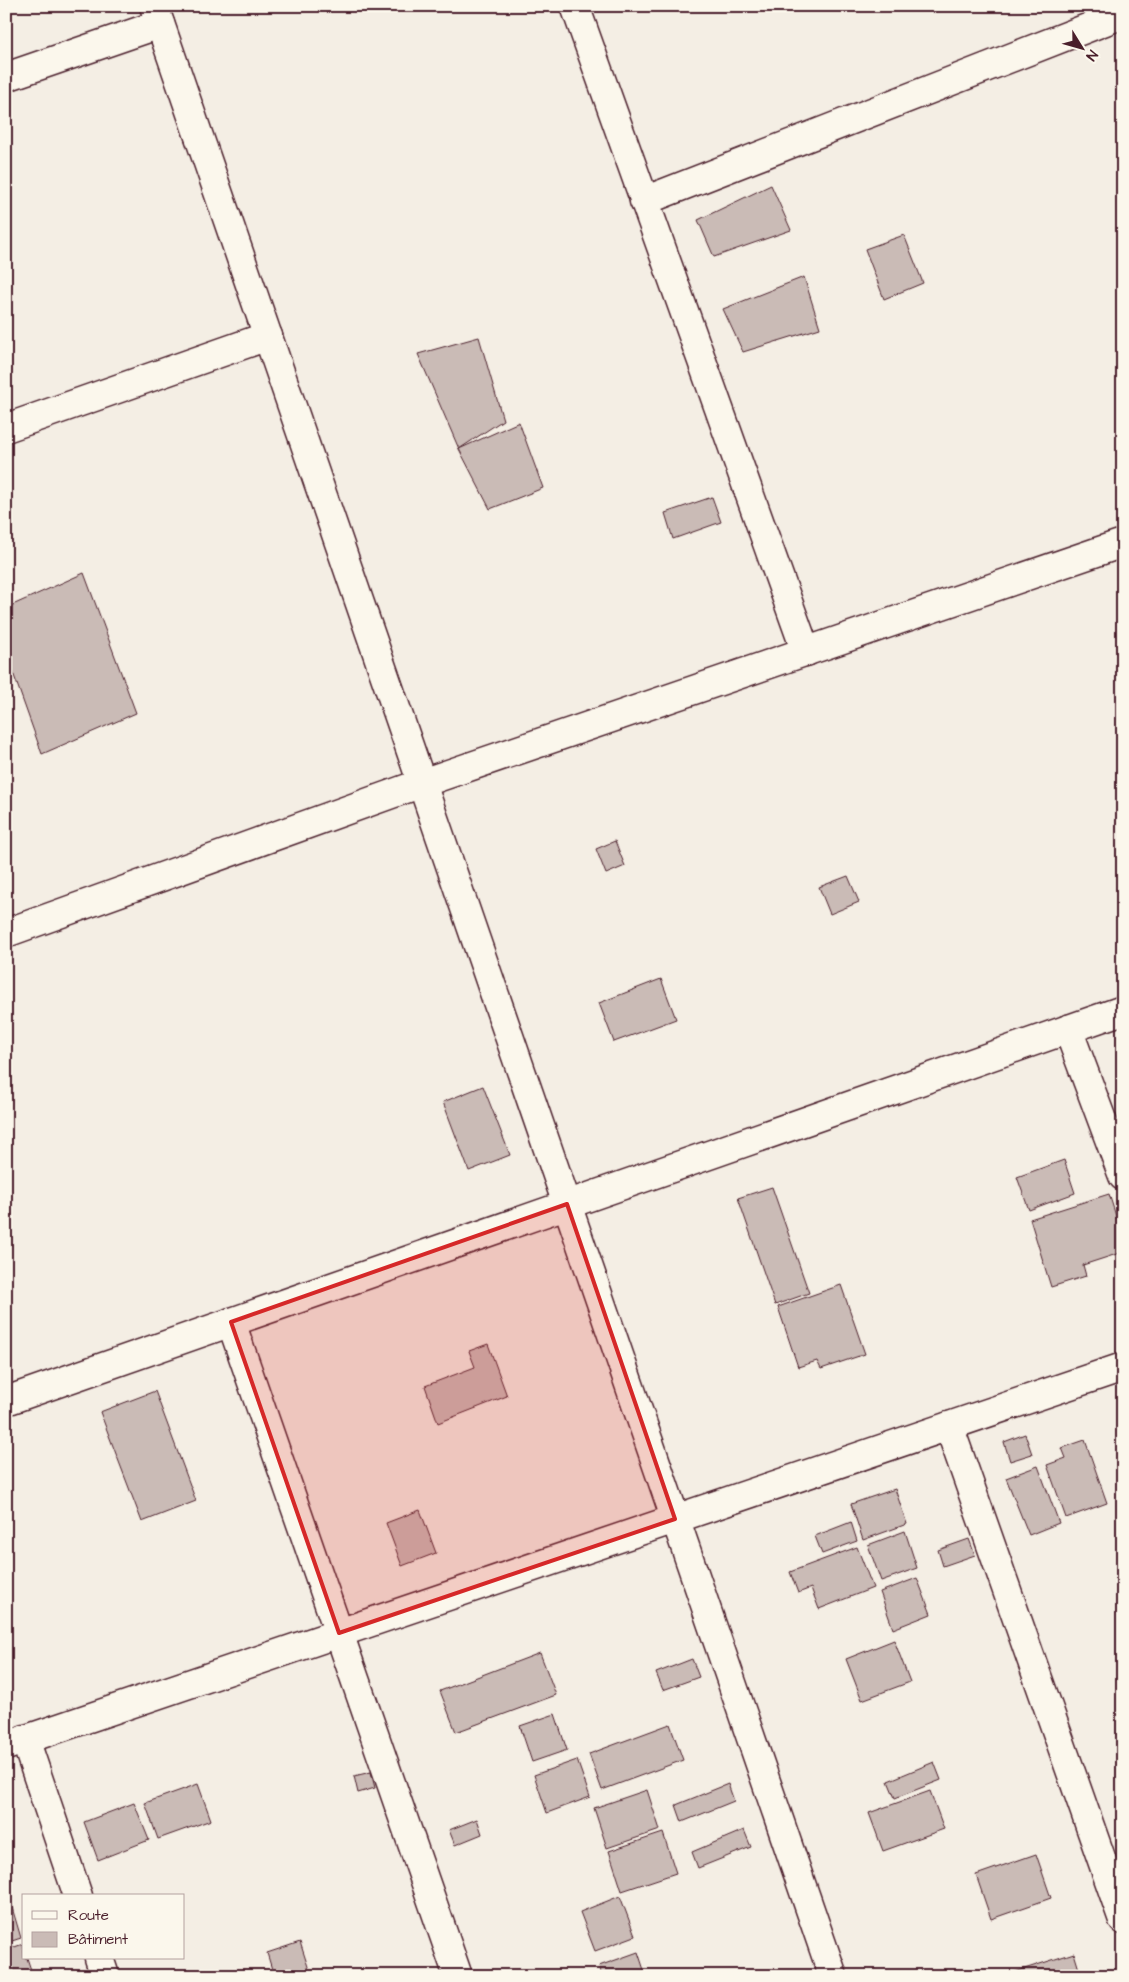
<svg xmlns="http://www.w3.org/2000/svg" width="1129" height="1982" font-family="'Architects Daughter',sans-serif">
<rect width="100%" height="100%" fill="#f4eee4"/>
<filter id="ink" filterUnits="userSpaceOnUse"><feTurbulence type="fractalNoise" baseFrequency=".02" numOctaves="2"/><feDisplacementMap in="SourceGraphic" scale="10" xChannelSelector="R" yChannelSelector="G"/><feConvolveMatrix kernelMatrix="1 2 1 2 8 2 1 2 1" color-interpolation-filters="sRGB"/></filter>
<g filter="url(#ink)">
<g fill="#cabbb6" stroke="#4a1f2b">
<polygon points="771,185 791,230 714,257 698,220"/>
<polygon points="904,235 923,283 884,299 865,249"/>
<polygon points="804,277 820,328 743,352 723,309"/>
<polygon points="479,337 503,420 459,449 418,354"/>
<polygon points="519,422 543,488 490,509 459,449"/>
<polygon points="712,497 721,522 673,539 665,513"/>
<polygon points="84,573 136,713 42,754 6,653 6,608"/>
<polygon points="615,841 625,866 606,874 596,849"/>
<polygon points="848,876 859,902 830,914 819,887"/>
<polygon points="661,979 676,1019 614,1042 599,1003"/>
<polygon points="483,1086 510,1155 469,1171 443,1102"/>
<polygon points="1064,1160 1075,1193 1029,1210 1017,1177"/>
<polygon points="772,1187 809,1293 775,1305 738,1198"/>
<polygon points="1109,1194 1123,1238 1123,1252 1083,1265 1086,1276 1051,1287 1030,1219"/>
<polygon points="841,1285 865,1354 821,1369 817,1361 798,1367 778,1307"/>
<polygon points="488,1344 507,1396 438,1423 425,1386 475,1367 469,1351"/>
<polygon points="155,1391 196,1501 142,1522 100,1412"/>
<polygon points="1025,1434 1032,1454 1010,1461 1004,1442"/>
<polygon points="1085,1440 1107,1503 1066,1518 1047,1465 1066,1458 1062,1448"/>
<polygon points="1038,1466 1059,1523 1029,1535 1006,1478"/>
<polygon points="895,1489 907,1524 863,1540 851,1504"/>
<polygon points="420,1510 436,1553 402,1566 386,1523"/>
<polygon points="851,1522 857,1541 822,1554 815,1536"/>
<polygon points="905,1531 917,1568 881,1581 868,1545"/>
<polygon points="969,1539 975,1555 943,1566 938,1550"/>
<polygon points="857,1547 873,1588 819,1609 811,1588 798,1593 790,1572"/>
<polygon points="917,1578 931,1614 893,1629 880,1592"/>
<polygon points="894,1640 910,1682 862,1700 846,1659"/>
<polygon points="540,1653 556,1695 456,1732 440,1691"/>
<polygon points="692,1659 699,1677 663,1690 656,1673"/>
<polygon points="555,1714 567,1750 532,1762 520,1726"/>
<polygon points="670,1724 683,1760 602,1790 589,1754"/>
<polygon points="577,1760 590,1797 547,1813 534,1775"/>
<polygon points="934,1762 941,1780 895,1798 888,1781"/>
<polygon points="371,1772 375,1788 358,1793 354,1776"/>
<polygon points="198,1784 211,1820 158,1839 145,1803"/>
<polygon points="728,1784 734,1801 682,1822 676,1805"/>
<polygon points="647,1790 660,1830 607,1848 594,1808"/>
<polygon points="930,1791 944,1829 883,1851 869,1813"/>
<polygon points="134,1803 149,1840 98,1860 84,1822"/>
<polygon points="477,1819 482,1834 455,1845 449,1830"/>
<polygon points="744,1830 751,1847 698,1868 692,1852"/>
<polygon points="663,1833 676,1873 622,1891 609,1851"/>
<polygon points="1036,1854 1051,1898 991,1919 976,1875"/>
<polygon points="6,1894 8,1894 21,1938 6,1943"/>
<polygon points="620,1896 635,1936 595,1951 580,1912"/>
<polygon points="300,1942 311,1976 274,1976 267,1953"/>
<polygon points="23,1944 24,1958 27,1958 33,1976 6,1976 6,1950"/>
<polygon points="638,1952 646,1976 602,1976 599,1966"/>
<polygon points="1074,1953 1081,1976 1016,1976 1015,1972"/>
</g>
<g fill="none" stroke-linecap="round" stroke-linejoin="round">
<defs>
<g id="minor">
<polyline points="154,6 833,1976"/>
<polyline points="575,6 806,652"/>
<polyline points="6,77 160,24"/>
<polyline points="644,201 1123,14"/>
<polyline points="6,428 268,336"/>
<polyline points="1068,1029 1123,1176"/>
<polyline points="231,1322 458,1976"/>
<polyline points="6,1401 1123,1010"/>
<polyline points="949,1426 1123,1920"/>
<polyline points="25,1739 78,1896"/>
<polyline points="6,1746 1123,1367"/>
<polyline points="99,1958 105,1976"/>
</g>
<polyline id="secondary" points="6,933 422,783 1123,543"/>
</defs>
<use href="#minor" stroke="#4a1f2b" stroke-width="31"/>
<use href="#secondary" stroke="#4a1f2b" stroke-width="31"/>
<use href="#minor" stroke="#fbf7ec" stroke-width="28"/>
<use href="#secondary" stroke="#fbf7ec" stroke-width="28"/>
</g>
</g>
<path fill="#d62828" fill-opacity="0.2" stroke="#d62828" stroke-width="4" stroke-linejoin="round" d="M567,1204L675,1519L339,1633L231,1322Z"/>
<rect width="1129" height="1982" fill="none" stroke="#fbf7ec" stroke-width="25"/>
<rect x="12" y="12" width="1104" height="1957" fill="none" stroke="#4a1f2b" stroke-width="2" filter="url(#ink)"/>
<rect x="22" y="1894" width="162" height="65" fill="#fbf7ec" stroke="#b4a19f"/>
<rect x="32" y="1911" width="25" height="8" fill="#fbf7ec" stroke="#b4a19f"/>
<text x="68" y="1920" font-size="15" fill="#4a1f2b">Route</text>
<rect x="32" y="1932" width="25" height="15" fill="#cabbb6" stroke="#b4a19f"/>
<text x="68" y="1944" font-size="15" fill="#4a1f2b">Bâtiment</text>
<g transform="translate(1082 48) rotate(127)" stroke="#fbf7ec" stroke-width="4" paint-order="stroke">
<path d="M0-4L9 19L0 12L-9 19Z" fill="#4a1f2b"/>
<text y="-8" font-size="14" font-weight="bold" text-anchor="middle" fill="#4a1f2b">N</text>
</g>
</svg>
